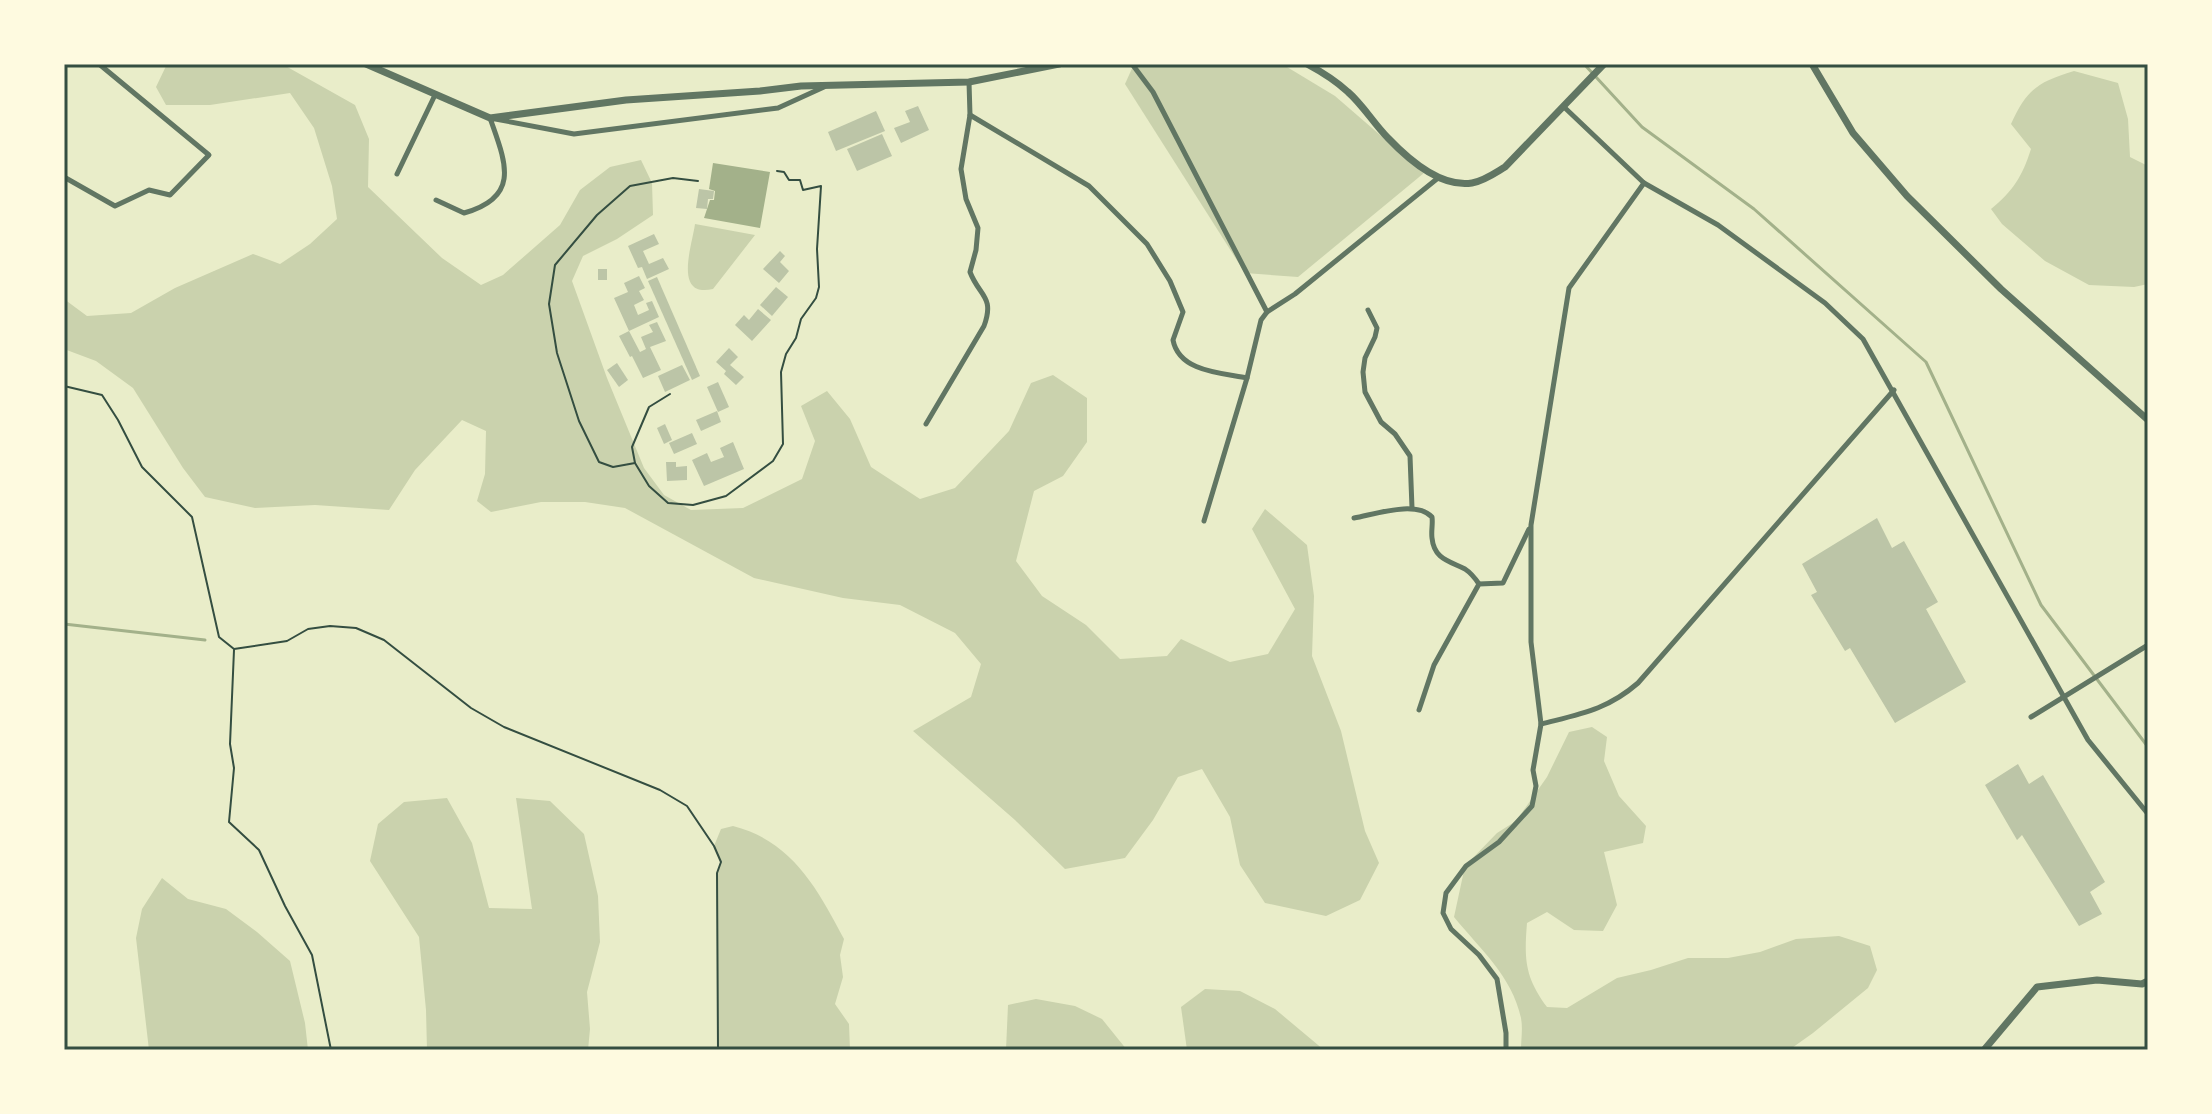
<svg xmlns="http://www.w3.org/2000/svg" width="2212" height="1114" font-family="Cabin,sans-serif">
<rect width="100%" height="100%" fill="#e9edc9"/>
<g fill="#cad2ad">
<polygon points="167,64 282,64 355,105 369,139 368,187 442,258 481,285 503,275 560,225 580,190 610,167 641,160 652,183 653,215 617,239 583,256 572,281 607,378 644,468 664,495 691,510 743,508 802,479 815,441 801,406 827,391 850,419 871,467 920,499 955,488 1009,431 1031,383 1053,375 1087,398 1087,442 1063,476 1034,491 1016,561 1042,596 1086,625 1120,659 1167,656 1181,639 1230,662 1268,654 1295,609 1252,529 1265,509 1307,545 1314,596 1312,656 1341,731 1365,831 1379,863 1360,900 1326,916 1265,903 1240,865 1230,817 1202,769 1178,777 1153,820 1125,858 1065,869 1015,820 913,731 971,697 981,664 955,633 900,605 843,598 754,578 625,508 585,502 541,502 491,512 477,501 485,474 486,431 462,420 415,470 389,510 315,505 255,508 205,497 183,468 133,388 96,361 64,349 64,299 87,316 131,313 175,288 253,254 280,264 310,244 337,219 332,186 314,128 290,93 210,105 166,105 156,87"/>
<polygon points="1134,64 1282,64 1335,96 1424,173 1298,277 1245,273 1125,84"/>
<path d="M2074,71L2118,83L2128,119L2130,157L2148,166V284L2134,287L2089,285L2045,261L2002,224L1991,209C2013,191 2022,177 2031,149L2011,124C2027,89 2038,82 2074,71Z"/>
<path d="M695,224L755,235L713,289C673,298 692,246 695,224Z"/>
<path d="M1592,727L1607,737L1604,761L1619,796L1646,826L1643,843L1604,852L1617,905L1603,931L1574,930L1547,912L1527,923C1524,960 1525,977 1547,1007L1567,1008L1617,978L1651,970L1688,958H1728L1760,952L1796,939L1839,936L1870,946L1877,970L1868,988L1813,1033L1789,1050H1521C1521,1040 1523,1028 1521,1018C1512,976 1480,949 1454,917L1465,866L1497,833L1516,821L1547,777L1569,732Z"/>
<polygon points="447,798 472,843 489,908 532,909 516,798 550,801 584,834 598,896 600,942 587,992 590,1029 588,1050 427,1050 426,1010 419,937 370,861 378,824 404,802"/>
<path d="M733,826C792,841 817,888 844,939L840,955L843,977L835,1004L849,1024L850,1050H718L717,873L721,862L714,846L721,829Z"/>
<polygon points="162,878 188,899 226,909 257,932 290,961 305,1023 308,1050 149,1050 136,938 142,909"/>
<polygon points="1205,989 1240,991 1275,1009 1324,1050 1187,1050 1181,1007"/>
<polygon points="1036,999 1075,1006 1102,1019 1127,1050 1006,1050 1008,1005"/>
</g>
<polygon fill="#a3b18a" points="713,163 770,172 760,228 704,218 710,200 714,200 715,191 709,189"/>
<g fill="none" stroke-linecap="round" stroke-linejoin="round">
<g stroke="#a3b18a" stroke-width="3">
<polyline points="1584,64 1642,127 1754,209 1926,362 2041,605 2148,747"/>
<polyline points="64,624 205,640"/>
</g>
</g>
<g fill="#bcc5a7">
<polygon points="918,106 929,130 901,143 894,128 910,122 905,111"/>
<polygon points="876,111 885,131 836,151 828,132"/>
<polygon points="882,134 892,156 857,171 847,149"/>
<polygon points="699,189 714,191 713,199 708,199 707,209 696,208"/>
<polygon points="654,234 659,244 643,251 649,264 663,258 669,269 647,279 642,267 638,268 628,246"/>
<polygon points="780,251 785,256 780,262 789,271 779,283 763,269"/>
<rect x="598" y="269" width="9" height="11"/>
<polygon points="639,276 645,288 639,291 644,300 634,305 638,315 649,310 646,303 652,301 659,317 629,331 614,298 628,292 624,283"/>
<polygon points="657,277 700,376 692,380 648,281"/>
<polygon points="776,287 788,297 772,316 760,305"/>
<polygon points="758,309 771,320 752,341 735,325 744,315 749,320"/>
<polygon points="657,322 666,341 650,347 661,370 643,378 632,356 630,357 619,336 629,331 640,352 646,349 641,337 653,332 649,325"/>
<polygon points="729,348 738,357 730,365 744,377 736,385 724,374 726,371 716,362"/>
<polygon points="617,363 628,380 619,387 607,370"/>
<polygon points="682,365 690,380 665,392 658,376"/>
<polygon points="718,382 729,407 718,412 707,387"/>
<polygon points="717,411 721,422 701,431 696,420"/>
<polygon points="665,424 672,440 664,444 657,428"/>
<polygon points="692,433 697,444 674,454 669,443"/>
<polygon points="733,442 744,469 704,486 692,460 707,453 711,462 724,457 720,448"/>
<polygon points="666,462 676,462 676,467 687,466 687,480 667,481"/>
<polygon points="1877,518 1892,548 1904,541 1938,602 1926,609 1966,682 1895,723 1850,648 1845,651 1811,595 1817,592 1802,564"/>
<polygon points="2018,764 2029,784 2043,775 2105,882 2090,892 2102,914 2079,926 2022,835 2017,840 1985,785"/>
</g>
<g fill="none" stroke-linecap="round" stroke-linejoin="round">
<g stroke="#344e41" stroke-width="2">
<polyline points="64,386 102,395 118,420 142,467 192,517 219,637 234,649 287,641 308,629 330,626 356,628 384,640 471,708 504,727 660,790 687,806 714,846 721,862 717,873 718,1050"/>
<polyline points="670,394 649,407 632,447 635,463 649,486 668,503 693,505 726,496 773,461 783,444 781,372 786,354 796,338 801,319 816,298 819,287 817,249 821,186 803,190 800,180 789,180 784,172 777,171"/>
<polyline points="635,463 613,467 599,462 579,421 557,353 549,304 555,265 597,215 630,186 673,178 698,181"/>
<polyline points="234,650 230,744 234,768 229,822 259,850 285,906 312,955 331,1050"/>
</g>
<g stroke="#617663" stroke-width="5">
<polyline points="1132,64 1153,92 1267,312"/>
<polyline points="1564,107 1644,183 1718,225 1825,303 1863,339 2088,740 2148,814"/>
<path d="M970,115L1089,186L1147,244L1170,281L1183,312L1173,340C1179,372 1222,373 1247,378"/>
<polyline points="397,174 435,95"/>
<polyline points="64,177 115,206 149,190 170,195 209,155 99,64"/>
<path d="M436,200L464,213C522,197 505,161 490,118L574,134L778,108L824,87"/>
<polyline points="1368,310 1377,328 1375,337 1365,358 1363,372 1365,392 1381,422 1395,434 1410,456 1412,508"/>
<path d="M926,424L984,326C995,296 979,296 970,272L976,250L978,228L966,199L961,169L970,115L969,82"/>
<path d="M1354,518C1376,514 1416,500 1432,517C1433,524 1431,531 1432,538C1434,559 1449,561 1465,569C1471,573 1475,578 1479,584"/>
<polyline points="1204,521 1247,378 1261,320 1267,312 1295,294 1438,178"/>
<polyline points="1419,710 1434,665 1479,584 1503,583 1529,529"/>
<polyline points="2031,717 2148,645"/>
<path d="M1541,724C1580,714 1607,710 1638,683L1894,390"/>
<polyline points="1506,1050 1506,1033 1497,979 1479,955 1451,929 1443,913 1446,893 1466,866 1499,842 1532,806 1536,786 1533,770 1541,724 1531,642 1531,525 1569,288 1644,183"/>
</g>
<g stroke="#617663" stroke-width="7">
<polyline points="366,64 490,118 626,100 760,91 801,86 969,82 1059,64"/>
<path d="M1307,64C1322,72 1335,80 1348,92C1363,105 1374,124 1388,138C1408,159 1440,188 1472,183C1484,181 1495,173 1505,167L1604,64"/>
<polyline points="1812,64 1853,133 1907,196 2001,289 2148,420"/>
<polyline points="1984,1050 2037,987 2097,980 2142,984 2148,981"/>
</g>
</g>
<rect width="2212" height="1114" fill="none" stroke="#fefae0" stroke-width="132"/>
<rect x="66" y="66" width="2080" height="982" fill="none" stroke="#344e41" stroke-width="3"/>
</svg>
